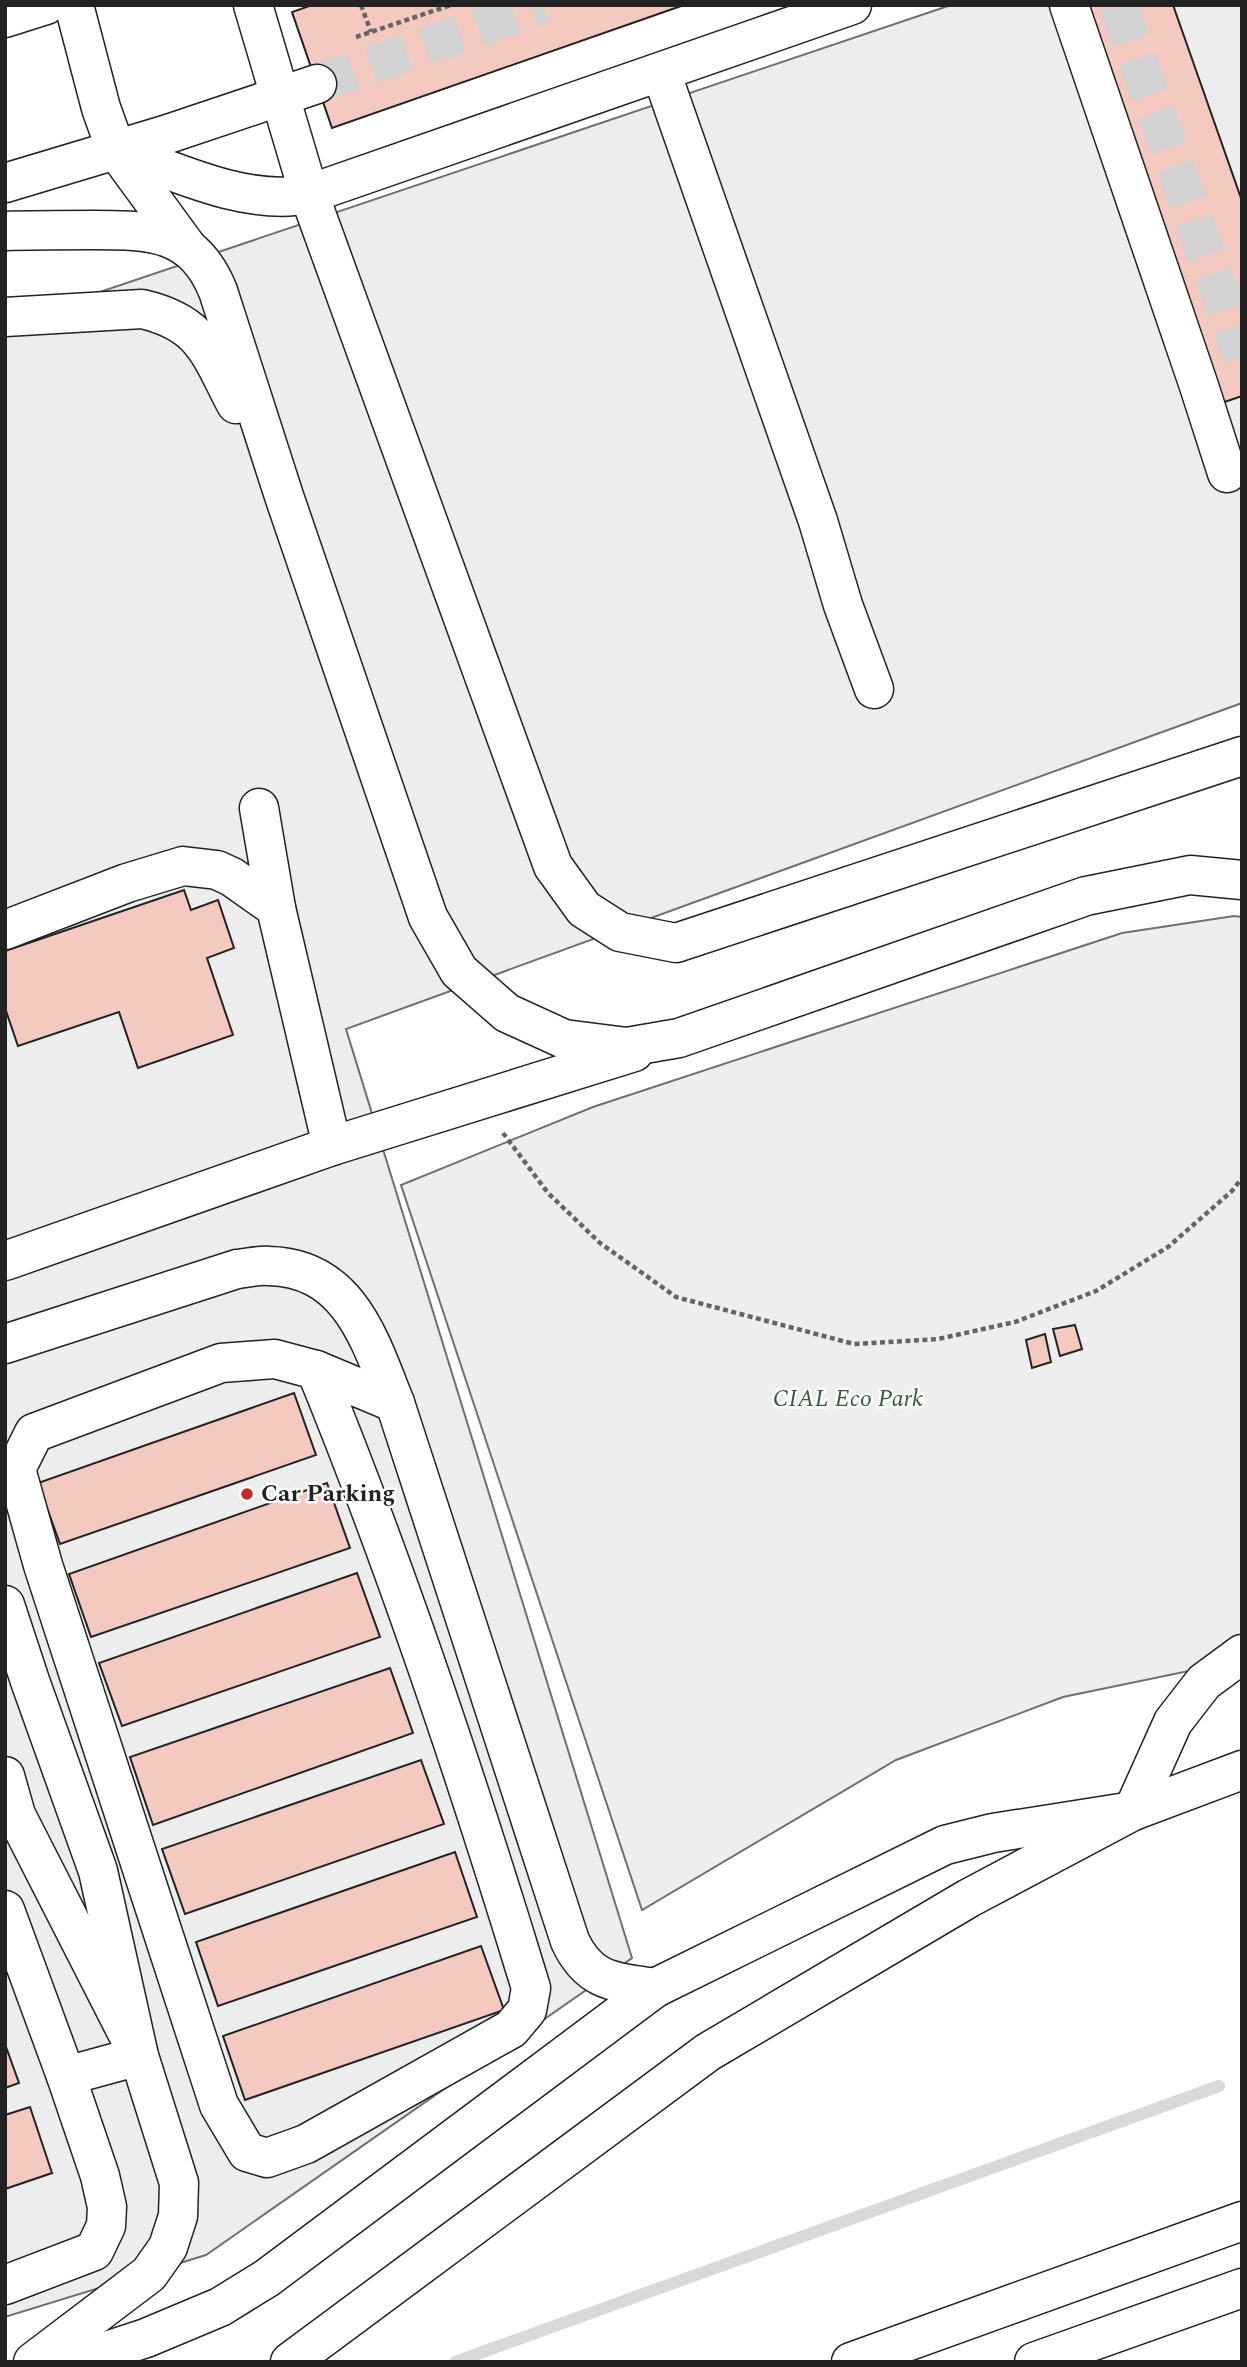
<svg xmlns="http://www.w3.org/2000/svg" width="1247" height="2367" font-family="Spectral,serif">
<rect width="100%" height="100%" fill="#fff"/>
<polygon fill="#eee" stroke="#6f6f6f" stroke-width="2" points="1234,916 1242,917 1242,1660 1063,1697 896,1760 642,1910 401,1185 593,1107 1122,933"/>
<polygon fill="#ededed" stroke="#6f6f6f" stroke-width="2" points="951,5 1242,5 1242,703 346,1029 632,1958 206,2255 5,2317 5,324"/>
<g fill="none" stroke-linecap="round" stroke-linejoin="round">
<polyline stroke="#d9d9d9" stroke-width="12" points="455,2362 1219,2086"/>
</g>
<g fill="#f3c9c0" stroke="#222" stroke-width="2">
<polygon points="312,5 684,5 332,128 292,12"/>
<polygon points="1072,5 1173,5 1242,201 1242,396 1213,406"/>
<polygon points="184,890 191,910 218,900 234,948 207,958 233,1035 138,1068 119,1012 18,1046 5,1008 5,951"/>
<polygon points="1075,1325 1082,1349 1060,1356 1053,1329"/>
<polygon points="1045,1334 1051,1362 1032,1368 1026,1340"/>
<polygon points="294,1393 316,1455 60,1544 38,1483"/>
<polygon points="327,1483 350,1548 91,1637 69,1574"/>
<polygon points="357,1573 380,1637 122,1726 99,1663"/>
<polygon points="390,1668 413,1733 153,1825 130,1757"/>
<polygon points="421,1760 444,1824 185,1914 162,1849"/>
<polygon points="455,1852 477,1917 218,2006 196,1942"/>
<polygon points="481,1946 504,2010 245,2100 223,2036"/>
<polygon points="5,2044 19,2083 5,2088"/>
<polygon points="30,2107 52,2173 5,2189 5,2115"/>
</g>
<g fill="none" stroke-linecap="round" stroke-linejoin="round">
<g stroke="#d3d3d3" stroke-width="38" stroke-dasharray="38 19" stroke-linecap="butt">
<polyline points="1118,5 1242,357"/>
<polyline points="317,84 543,5"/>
</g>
<defs>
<g id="minor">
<polyline points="74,5 101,108 116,150 187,247"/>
<polyline points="253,5 309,194 553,866 584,909 620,932 676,943 1242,756"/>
<polyline points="1069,5 1199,386 1227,473"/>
<polyline points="5,18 46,5"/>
<polyline points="661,72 818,521 843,605 874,689"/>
<path d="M116,150C173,171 248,207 309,194L852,5"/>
<polyline points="5,183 165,135 317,84"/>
<path d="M5,231C34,230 63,230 93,230C151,230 193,230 218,291L284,496L428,917L459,971L507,1013L564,1039L627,1047L679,1038L1086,896L1190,875L1242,880"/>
<path d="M5,317L142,309C203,323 209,353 236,404"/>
<polyline points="259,808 276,908"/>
<polyline points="5,930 127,883 183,866 217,870 232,877 276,908 332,1146"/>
<polyline points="5,1261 332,1146 634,1052"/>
<path d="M5,1344L237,1269C248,1268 259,1265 269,1266C350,1268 370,1341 395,1403L570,1941C589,1982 614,1982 655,1988"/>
<path d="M275,1359L316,1370C398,1571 468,1781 531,1988L527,2010L511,2029L306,2144L267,2158L247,2152L219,2105L43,1565L16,1469L34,1433L221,1363Z"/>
<polyline points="316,1370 395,1403"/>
<polyline points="5,1605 30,1681 98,1871 139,2056 179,2183 178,2216 168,2247 149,2274 33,2362"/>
<polyline points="5,1776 16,1815 139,2056 66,2076"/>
<polyline points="5,1910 66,2076 100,2176 107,2207 106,2226 94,2251 5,2285"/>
<polyline points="73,2362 146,2338 220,2307 267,2278 655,1988 945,1845 993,1833 1133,1811 1173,1722 1204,1682 1242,1654"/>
<polyline points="290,2362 708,2052 969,1898 1133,1811 1242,1770"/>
</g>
<g id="major">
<polyline points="851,2362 1242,2221"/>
<polyline points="1034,2362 1242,2288"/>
</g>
</defs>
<use href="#minor" stroke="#222" stroke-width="41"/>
<use href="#major" stroke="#222" stroke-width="41"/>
<g stroke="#646464" stroke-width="4.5" stroke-dasharray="5 3.5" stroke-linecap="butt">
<polyline points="361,5 371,32"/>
<polyline points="356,37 451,5"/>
<polyline points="503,1133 548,1193 600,1243 676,1297 854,1344 938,1339 1015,1322 1096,1291 1168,1247 1232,1191 1242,1178"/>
</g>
<use href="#minor" stroke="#fff" stroke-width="38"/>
<use href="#major" stroke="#fff" stroke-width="38"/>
</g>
<circle fill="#c62828" stroke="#fff" stroke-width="2.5" cx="247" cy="1494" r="7"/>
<g text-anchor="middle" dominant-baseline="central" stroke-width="5" stroke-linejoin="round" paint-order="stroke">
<g font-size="24" font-style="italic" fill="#2f5e38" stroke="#fff">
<text x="848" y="1399">CIAL Eco Park</text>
</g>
<g font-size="24" font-weight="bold" fill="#222" stroke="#fff" text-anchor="start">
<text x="261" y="1494">Car Parking</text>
</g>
</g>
<rect width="1247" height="2367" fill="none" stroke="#222222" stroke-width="14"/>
</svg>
